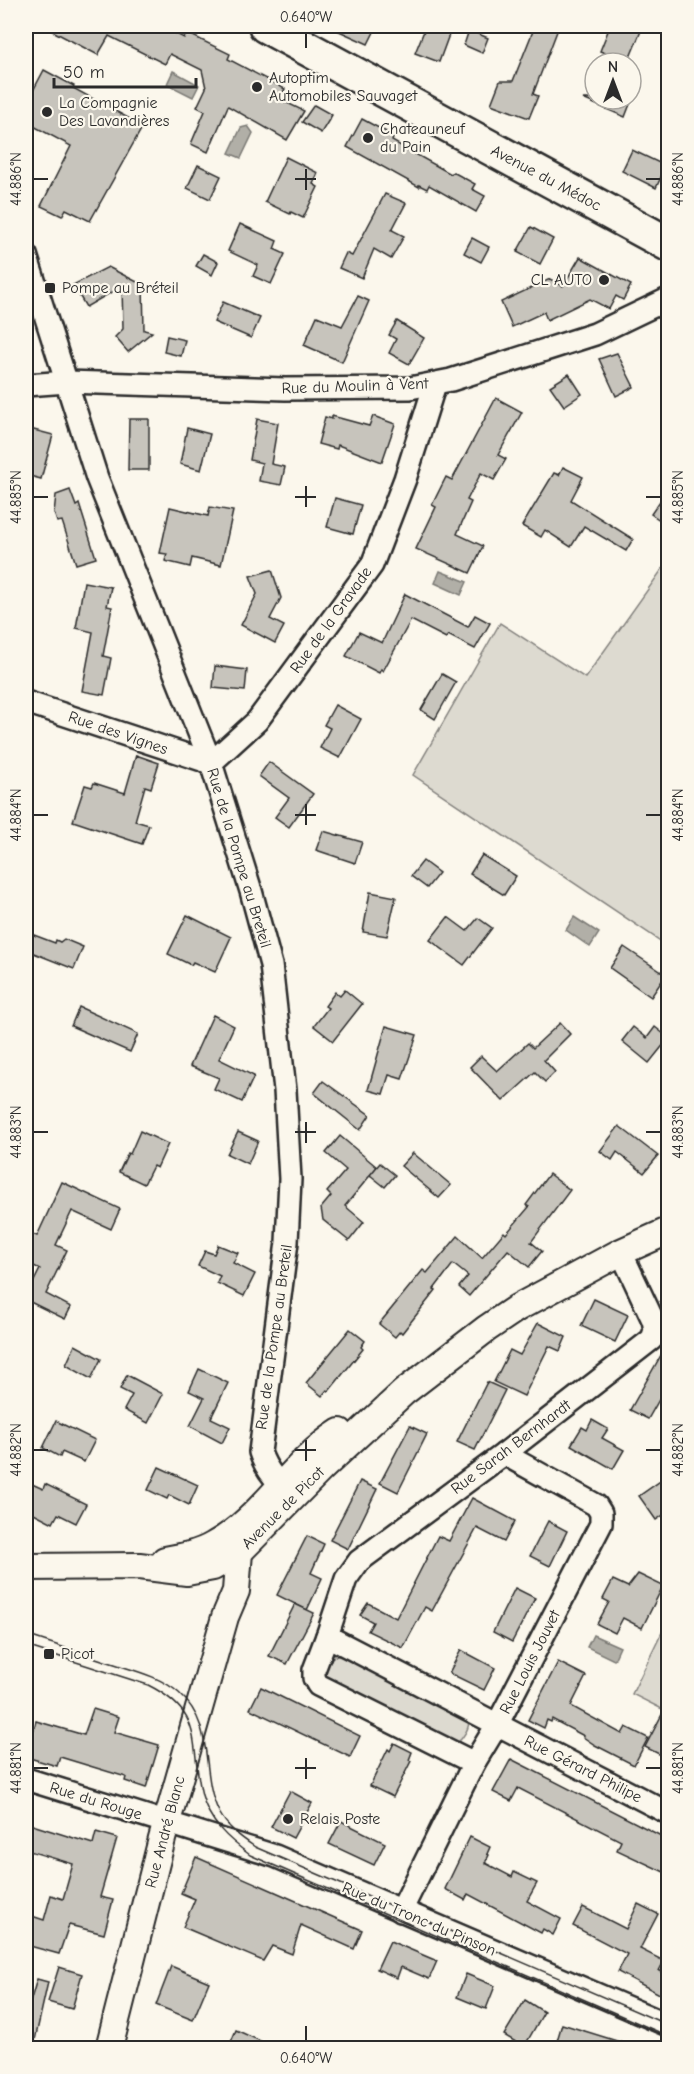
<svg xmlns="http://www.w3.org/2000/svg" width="694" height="2074" font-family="'Comic Neue',sans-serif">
<rect width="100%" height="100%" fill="#fbf7ec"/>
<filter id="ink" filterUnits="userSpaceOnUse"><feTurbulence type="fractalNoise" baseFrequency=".0167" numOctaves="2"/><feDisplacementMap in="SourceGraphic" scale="12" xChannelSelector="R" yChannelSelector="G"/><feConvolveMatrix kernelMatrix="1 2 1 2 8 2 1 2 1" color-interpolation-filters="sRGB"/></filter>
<g filter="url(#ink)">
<g fill="#dddad0" stroke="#84827e" stroke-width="1.5">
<polygon points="668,561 668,946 413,775 500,623 585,678"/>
<polygon points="668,1620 668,1712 632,1694"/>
<path d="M335,1656L348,1657L468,1719C471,1727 463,1738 457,1743L323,1676C324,1667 326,1660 335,1656Z"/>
</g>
<g fill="#b1afa7" stroke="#7b7a75" stroke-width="1.5">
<polygon points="173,71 199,85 193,97 167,84"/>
<polygon points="248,126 253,133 241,158 229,153 241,128"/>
<polygon points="440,571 467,582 461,595 435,583"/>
<polygon points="574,917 599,933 590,947 566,930"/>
<polygon points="593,1635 620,1647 614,1660 587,1647"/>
</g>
<g fill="#c7c4bc" stroke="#2b2b2b" stroke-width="1.5">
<polygon points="43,26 161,26 184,38 187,33 230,54 228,59 285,89 279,99 304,111 287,140 228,106 208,152 191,144 205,111 197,107 206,88 202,70 170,54 165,64 109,36 98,55"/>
<polygon points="328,26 377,26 368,44"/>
<polygon points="426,26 433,26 450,32 439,62 415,53"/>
<polygon points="535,26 559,26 533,94 538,96 529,118 491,104 500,81 513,81"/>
<polygon points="610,26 627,26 641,31 628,62 600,51"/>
<polygon points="469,30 488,38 482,53 464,45"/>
<polygon points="44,70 74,86 73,88 143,126 90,221 66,209 62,216 41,206 71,146 26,122 26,104"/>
<polygon points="583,99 632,99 625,117"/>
<polygon points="314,105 332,115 321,133 302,122"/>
<polygon points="362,119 394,136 392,141 451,174 453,172 475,184 472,189 485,196 476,212 429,185 427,189 419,185 419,187 347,147"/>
<polygon points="632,150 666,166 656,188 622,171"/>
<polygon points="286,157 318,173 313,184 318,187 303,218 291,212 290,214 265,202"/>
<polygon points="198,165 221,176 210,199 187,188"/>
<polygon points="385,194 406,203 392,230 404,236 391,259 374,249 362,278 339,268 346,253 352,256"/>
<polygon points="240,224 277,241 274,249 285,254 271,284 253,276 258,265 228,251"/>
<polygon points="531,227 553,239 540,264 517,252"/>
<polygon points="472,238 489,247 481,262 464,253"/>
<polygon points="203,254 218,262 212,275 196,266"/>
<polygon points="580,257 631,285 623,300 616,296 609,309 590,299 547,320 544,312 512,327 501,302 550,279 563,286"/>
<polygon points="108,267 143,285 144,330 152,332 128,352 115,337 123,329 122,286 86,307 73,285"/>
<polygon points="358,296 369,301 342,362 304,345 317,316 342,326"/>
<polygon points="223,302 260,318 251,338 214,322"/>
<polygon points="397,321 424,338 409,364 389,353 396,339 389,335"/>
<polygon points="167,336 185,340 181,356 164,352"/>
<polygon points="617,353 634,387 616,396 599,359"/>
<polygon points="569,374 582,394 564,406 550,386"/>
<polygon points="496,398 522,412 498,455 506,459 494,480 481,473 467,500 471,502 457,534 483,546 470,573 416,549 436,507 432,505 446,477 452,480"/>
<polygon points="332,416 369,426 373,416 395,424 382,462 338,445 337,449 318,444 325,417 332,419"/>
<polygon points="129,419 149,419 149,470 128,470"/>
<polygon points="257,419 278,423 271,464 285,467 281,485 259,481 262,463 250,460"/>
<polygon points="187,428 210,434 201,470 180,464"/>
<polygon points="30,429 53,435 41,479 26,475 26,448"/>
<polygon points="563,467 583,477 571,500 633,539 626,551 584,526 571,547 545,530 541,537 522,526 554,473 559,475"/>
<polygon points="669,488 669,514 663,522 651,514"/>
<polygon points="70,490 76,506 79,504 96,558 76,564 62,521 57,522 54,513 56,495"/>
<polygon points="335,498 361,505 353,534 327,527"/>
<polygon points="170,507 208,516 210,507 233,511 221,565 192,558 190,567 165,561 167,554 160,553"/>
<polygon points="272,570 281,598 270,619 284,626 275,643 241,625 257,594 250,576"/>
<polygon points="84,582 111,587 107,606 112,607 103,656 111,658 104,695 82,691 93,632 76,628"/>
<polygon points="405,594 468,627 475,615 490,623 475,649 448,635 446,638 411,620 383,671 381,669 379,673 346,656 359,632 382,643"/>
<polygon points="215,666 247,670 245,691 213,688"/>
<polygon points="442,674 456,682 435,719 421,710"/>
<polygon points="335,705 361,719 340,758 320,748 330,728 324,725"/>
<polygon points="136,755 159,763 151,788 145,786 135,821 149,825 142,844 73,821 85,785 92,787 94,783 125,793"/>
<polygon points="269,762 313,794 289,827 275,817 289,798 259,776"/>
<polygon points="323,831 362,842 355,863 316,850"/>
<polygon points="482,855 516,876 504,895 470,874"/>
<polygon points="423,861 439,873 427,888 411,876"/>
<polygon points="370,892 396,897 387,936 363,932"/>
<polygon points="187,915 231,937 215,972 193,962 191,965 168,954"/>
<polygon points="448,917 467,931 478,918 492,928 464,965 430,940"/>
<polygon points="26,932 55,943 56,940 60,942 64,939 83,947 74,969 26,950"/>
<polygon points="624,947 666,975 651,997 610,968"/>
<polygon points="345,990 362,1004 333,1041 314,1026 328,1008 325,1006 335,992 340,996"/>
<polygon points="79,1007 138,1034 130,1052 71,1026"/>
<polygon points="213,1015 234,1026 219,1059 254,1076 242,1102 214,1089 219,1078 190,1066"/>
<polygon points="560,1023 570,1034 544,1060 555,1072 545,1082 535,1072 503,1101 470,1067 481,1056 497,1071 528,1043 533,1048"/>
<polygon points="386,1026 417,1035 402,1079 389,1075 383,1094 368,1090"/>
<polygon points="633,1027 647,1038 655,1027 669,1038 649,1063 622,1041"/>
<polygon points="323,1081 370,1115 360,1130 314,1093"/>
<polygon points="619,1126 658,1156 644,1173 617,1152 612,1160 600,1151"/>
<polygon points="140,1131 168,1144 157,1168 153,1166 144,1184 119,1172 128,1153 130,1154"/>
<polygon points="238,1132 258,1141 248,1164 227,1154"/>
<polygon points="340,1136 377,1167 345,1206 364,1222 349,1241 323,1220 321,1208 331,1196 327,1192 346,1170 326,1153"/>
<polygon points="413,1153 451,1185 439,1198 401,1166"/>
<polygon points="380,1163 395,1175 385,1187 370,1175"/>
<polygon points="549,1174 570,1190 531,1242 542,1251 529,1267 508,1250 469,1296 459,1287 468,1276 453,1264 434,1289 436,1290 402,1333 400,1331 395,1337 379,1324 423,1270 427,1273 458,1236 482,1258 504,1232 506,1234 529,1207 526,1205"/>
<polygon points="62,1182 120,1209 111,1229 72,1211 56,1245 67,1250 46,1294 71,1307 65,1319 26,1300 26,1292 29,1286 31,1287 40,1269 26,1262 26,1231 37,1236"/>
<polygon points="218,1245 238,1253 233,1263 255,1274 244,1296 217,1283 220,1276 198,1266 205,1251 214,1254"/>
<polygon points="594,1299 628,1315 615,1342 581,1326"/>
<polygon points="538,1323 566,1337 560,1351 549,1346 524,1396 494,1382 510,1350 520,1355"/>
<polygon points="350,1329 365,1341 361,1347 363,1349 329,1391 327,1390 322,1396 306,1383"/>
<polygon points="669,1341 669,1382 648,1419 630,1410"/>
<polygon points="75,1345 101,1359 91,1379 66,1365"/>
<polygon points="199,1369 228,1383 211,1418 230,1427 222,1443 190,1426 204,1398 189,1391"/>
<polygon points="127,1375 163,1394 148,1423 124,1410 132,1395 120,1389"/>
<polygon points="487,1382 505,1390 475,1450 457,1442"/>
<polygon points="592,1420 608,1429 602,1438 624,1450 613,1469 571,1445 582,1427 587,1430"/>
<polygon points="56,1421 95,1440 84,1462 62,1452 60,1457 43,1448"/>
<polygon points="410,1426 427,1434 398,1492 380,1483"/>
<polygon points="159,1467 198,1485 189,1505 169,1495 167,1499 148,1490"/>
<polygon points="669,1475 669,1511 656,1520 639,1496"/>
<polygon points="360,1481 377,1489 348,1549 330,1540"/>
<polygon points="32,1484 43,1489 45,1484 86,1504 76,1523 58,1514 53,1523 26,1509 26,1496"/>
<polygon points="472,1498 515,1521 504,1542 477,1528 432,1611 425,1607 403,1648 368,1631 373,1622 360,1615 368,1603 396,1618 438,1536 449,1541"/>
<polygon points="548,1521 567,1531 550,1566 530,1556"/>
<polygon points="307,1536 324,1544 311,1573 322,1578 307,1610 277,1595"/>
<polygon points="638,1574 663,1586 642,1628 623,1618 615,1633 597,1624 609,1602 603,1599 613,1580 628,1587"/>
<polygon points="515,1588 535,1598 512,1642 493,1632"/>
<polygon points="295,1604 314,1613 287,1664 269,1656"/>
<polygon points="461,1650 495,1668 484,1690 449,1673"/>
<polygon points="558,1662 586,1676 571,1706 622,1734 626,1727 648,1738 634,1765 595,1745 583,1737 584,1736 552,1719 551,1722 547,1720 544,1728 528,1720"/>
<polygon points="261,1687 360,1736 350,1757 250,1709"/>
<polygon points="669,1701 669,1759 645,1747"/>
<polygon points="93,1709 119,1717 114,1732 159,1745 146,1788 125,1781 126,1777 60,1757 57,1766 26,1757 36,1721 84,1735"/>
<polygon points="394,1743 412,1752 409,1760 411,1761 393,1797 370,1786 388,1749 390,1751"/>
<polygon points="511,1759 669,1840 669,1864 664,1872 617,1850 621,1841 518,1788 511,1801 493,1792"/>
<polygon points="290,1791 312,1803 293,1838 271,1827"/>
<polygon points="341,1821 385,1843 374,1865 329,1844"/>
<polygon points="26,1823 93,1844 96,1832 117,1838 100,1897 113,1900 104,1934 69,1925 59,1954 26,1945 26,1914 44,1920 51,1895 63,1899 73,1864 26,1850"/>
<polygon points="470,1837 490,1847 487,1854 489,1855 485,1863 512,1877 514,1872 537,1883 527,1901 561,1919 553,1935 543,1929 541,1933 468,1894 465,1900 445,1889"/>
<polygon points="196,1857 362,1930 354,1949 301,1925 292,1954 272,1946 263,1961 183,1927 195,1899 181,1893"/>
<polygon points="638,1904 658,1914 640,1949 664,1961 659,1971 669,1976 669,1999 618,1972 627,1954 573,1926 583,1907 626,1929"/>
<polygon points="390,1941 437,1961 429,1979 401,1967 397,1978 377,1969"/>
<polygon points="171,1966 209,1982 193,2020 156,2005"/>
<polygon points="59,1967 82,1974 72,2009 48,2002"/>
<polygon points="466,1974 495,1986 486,2009 457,1997"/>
<polygon points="37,1979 48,1982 33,2049 26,2049 26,2016"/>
<polygon points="525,2000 544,2012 524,2047 504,2035"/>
<polygon points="562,2024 630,2045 629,2049 568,2049 556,2044"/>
<polygon points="236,2030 278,2049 228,2049"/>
</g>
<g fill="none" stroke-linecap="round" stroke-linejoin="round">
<defs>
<g id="minor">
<path d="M26,255L97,478L211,763L251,891L271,965L285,1090L290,1179L287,1242L260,1452C266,1471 279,1484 293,1497"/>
<polyline points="26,385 67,382 285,389 410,388 451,380 595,334 668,299"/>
<polyline points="26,702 211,763 257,721 372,565 405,479 435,384"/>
<polyline points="327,1636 346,1579 359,1561 504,1454 652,1339 655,1330 653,1320 621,1252"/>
<polyline points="474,1763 318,1685 314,1678 314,1670 327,1636 668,1813"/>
<polyline points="26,1779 275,1856 668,2025"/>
<polyline points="401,1911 474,1763 497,1725 601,1524 601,1513 596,1505 504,1454"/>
</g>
<g id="tertiary">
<path d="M165,1560C182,1557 199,1554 214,1545C262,1519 291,1463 340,1432"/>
<polyline points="26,1567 139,1566 187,1572 213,1567 239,1552 321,1469 404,1392 486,1329 517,1308 621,1252 668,1231"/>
<polyline points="109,2048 162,1839 225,1617 236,1591 239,1552"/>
</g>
<polyline id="primary" points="266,26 668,244"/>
</defs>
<use href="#minor" stroke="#2b2b2b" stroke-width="26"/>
<use href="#tertiary" stroke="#2b2b2b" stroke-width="30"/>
<use href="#primary" stroke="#2b2b2b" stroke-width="38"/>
<use href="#minor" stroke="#fbf7ec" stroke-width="21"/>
<use href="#tertiary" stroke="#fbf7ec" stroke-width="26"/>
<use href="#primary" stroke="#fbf7ec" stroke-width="33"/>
<g stroke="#2b2b2b" stroke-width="1.5">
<path d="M26,1635C53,1644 81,1653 108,1662C132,1670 160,1676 179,1693C217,1727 199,1772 219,1812C227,1827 240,1837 255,1847L668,2025"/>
<path d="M26,1646L148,1685C206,1714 189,1743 202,1795C209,1822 228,1839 250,1855L668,2036"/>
</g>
</g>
</g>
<path fill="none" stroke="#2b2b2b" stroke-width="2" d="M306,33V48M306,169V190M33,179H48M295,179H316M646,179H661M306,486V507M33,497H48M295,497H316M646,497H661M306,804V825M33,815H48M295,815H316M646,815H661M306,1122V1143M33,1132H48M295,1132H316M646,1132H661M306,1440V1461M33,1450H48M295,1450H316M646,1450H661M306,1758V1779M33,1768H48M295,1768H316M646,1768H661M306,2026V2041"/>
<g fill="#2b2b2b" stroke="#fbf7ec" stroke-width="2">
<circle cx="257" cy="87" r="6"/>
<circle cx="47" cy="112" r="6"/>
<circle cx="368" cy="138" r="6"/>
<circle cx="604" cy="280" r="6"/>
<rect x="44" y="282" width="12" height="12" rx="3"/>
<rect x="43" y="1648" width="12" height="12" rx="3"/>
<circle cx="288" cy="1819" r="6"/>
</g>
<g text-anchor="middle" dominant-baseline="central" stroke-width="4.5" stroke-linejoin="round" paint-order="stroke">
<g font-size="16" fill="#2b2b2b" stroke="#fbf7ec" text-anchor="start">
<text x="269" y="78">Autoptim<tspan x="269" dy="18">Automobiles Sauvaget</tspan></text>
<text x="59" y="103">La Compagnie<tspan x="59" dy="18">Des Lavandières</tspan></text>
<text x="380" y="129">Chateauneuf<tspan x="380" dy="18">du Pain</tspan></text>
<text x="592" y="280" text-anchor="end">CL AUTO</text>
<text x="62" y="288">Pompe au Bréteil</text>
<text x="61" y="1654">Picot</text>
<text x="300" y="1819">Relais Poste</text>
</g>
<g font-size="16" fill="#2b2b2b" stroke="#fbf7ec">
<text transform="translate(546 178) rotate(28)">Avenue du Médoc</text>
<text transform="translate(355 386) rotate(-2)">Rue du Moulin à Vent</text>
<text transform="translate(331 620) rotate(-54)">Rue de la Gravade</text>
<text transform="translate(118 733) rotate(19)">Rue des Vignes</text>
<text transform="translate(239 858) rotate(73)">Rue de la Pompe au Breteil</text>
<text transform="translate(274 1337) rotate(-82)">Rue de la Pompe au Breteil</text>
<text transform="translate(511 1447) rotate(-37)">Rue Sarah Bernhardt</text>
<text transform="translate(283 1508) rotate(-45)">Avenue de Picot</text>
<text transform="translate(530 1662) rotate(-63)">Rue Louis Jouvet</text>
<text transform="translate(583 1769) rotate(27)">Rue Gérard Philipe</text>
<text transform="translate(96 1801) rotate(17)">Rue du Rouge</text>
<text transform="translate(165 1832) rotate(-75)">Rue André Blanc</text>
<text transform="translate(419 1919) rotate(23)">Rue du Tronc du Pinson</text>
</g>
</g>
<rect width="694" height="2074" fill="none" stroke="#fbf7ec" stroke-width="66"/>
<g transform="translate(613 81)"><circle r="28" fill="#fbf7ec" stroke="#a8a59f" stroke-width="1.5"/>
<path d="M0-4.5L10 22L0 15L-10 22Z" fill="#2b2b2b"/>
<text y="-9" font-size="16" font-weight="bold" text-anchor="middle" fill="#2b2b2b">N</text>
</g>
<path d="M54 78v9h142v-9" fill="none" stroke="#2b2b2b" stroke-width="3"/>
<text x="63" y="78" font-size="18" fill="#2b2b2b" stroke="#fbf7ec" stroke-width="4.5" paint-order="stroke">50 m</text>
<rect x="33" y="33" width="628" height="2008" fill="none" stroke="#2b2b2b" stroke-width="2"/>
<g font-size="15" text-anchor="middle" fill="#2b2b2b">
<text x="306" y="22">0.640°W</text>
<text transform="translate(16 179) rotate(-90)" y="5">44.886°N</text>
<text transform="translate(678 179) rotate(-90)" y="5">44.886°N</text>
<text transform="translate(16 497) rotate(-90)" y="5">44.885°N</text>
<text transform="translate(678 497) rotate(-90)" y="5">44.885°N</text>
<text transform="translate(16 815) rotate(-90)" y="5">44.884°N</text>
<text transform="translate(678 815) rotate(-90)" y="5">44.884°N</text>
<text transform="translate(16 1132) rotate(-90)" y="5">44.883°N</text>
<text transform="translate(678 1132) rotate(-90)" y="5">44.883°N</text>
<text transform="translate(16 1450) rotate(-90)" y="5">44.882°N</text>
<text transform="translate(678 1450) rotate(-90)" y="5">44.882°N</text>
<text transform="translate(16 1768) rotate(-90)" y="5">44.881°N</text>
<text transform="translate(678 1768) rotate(-90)" y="5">44.881°N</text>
<text x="306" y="2063">0.640°W</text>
</g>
</svg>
